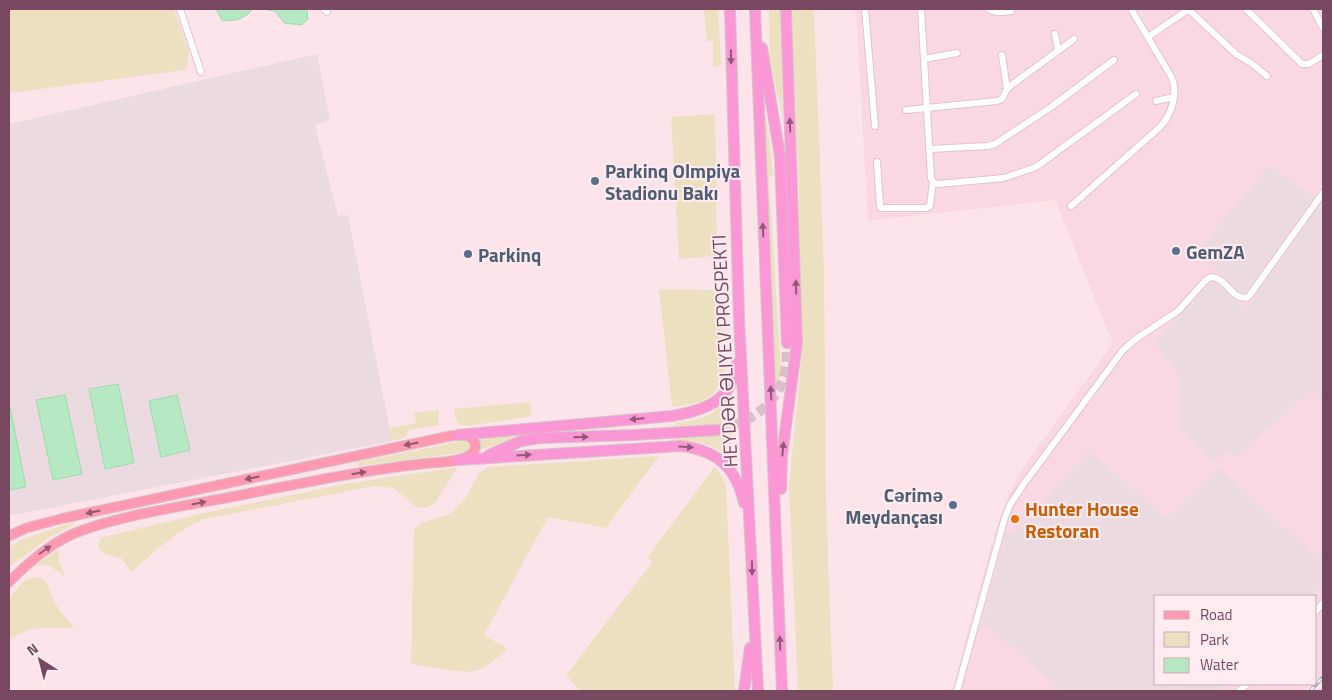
<svg xmlns="http://www.w3.org/2000/svg" width="1332" height="700" font-family="'Titillium Web',sans-serif">
<rect width="100%" height="100%" fill="#fde4ea"/>
<polygon fill="#fad8e3" points="856,9 1323,9 1323,672 1316,680 1316,596 1156,596 1156,684 1312,684 1305,691 952,691 989,553 1004,506 1021,470 1113,343 1055,200 868,221"/>
<g fill="#ebdbe1">
<polygon points="317,54 330,120 315,125 338,216 348,215 392,441 9,516 9,124"/>
<polygon points="1269,165 1315,198 1245,294 1242,294 1208,262 1209,258 1200,248"/>
<polygon points="1323,200 1323,400 1312,390 1235,458 1227,451 1214,463 1178,427 1179,376 1153,341 1215,279 1246,308"/>
<polygon points="1089,450 1166,518 1218,467 1314,555 1318,551 1323,555 1323,584 1311,596 1156,596 1156,684 1227,684 1220,691 1061,691 1022,656 990,629 982,624 1007,532 1013,533"/>
</g>
<g fill="#ece0c1">
<polygon points="9,9 174,9 189,51 186,70 9,93"/>
<polygon points="700,9 718,9 721,65 713,67 713,41 707,41 704,11"/>
<polygon points="769,9 780,9 783,120 770,60"/>
<polygon points="792,9 814,9 824,270 826,501 833,691 798,691 789,486 803,343 799,250 799,191"/>
<polygon points="760,92 768,129 773,175 769,176 781,375 775,389"/>
<polygon points="715,114 717,250 714,256 679,259 671,117"/>
<path d="M659,289L716,290L725,366C721,398 701,406 672,406Z"/>
<path d="M730,395L733,463C714,443 702,441 675,442V437H698L723,433L719,424L675,429L674,423C703,420 711,417 730,395Z"/>
<polygon points="530,402 531,416 468,426 460,425 456,420 454,409"/>
<polygon points="439,410 438,425 409,430 405,437 392,441 389,428 416,423 414,413"/>
<polygon points="531,431 531,435 481,449 481,443 479,437"/>
<polygon points="467,440 470,441 472,447 467,452 358,466 357,462"/>
<path d="M659,456L606,528L548,517L484,635L508,649C499,656 487,668 475,671C460,674 427,666 411,664L414,530L421,523L450,514L467,496L478,474L488,467Z"/>
<path d="M458,467L435,503L426,508L416,507L394,488L375,486L205,519C176,530 154,553 131,572L121,558L104,554L98,547L100,538L204,513L344,484Z"/>
<polygon points="714,467 722,476 726,487 735,691 580,691 566,675 652,563 648,557"/>
<polygon points="73,522 74,525 50,537 9,567 9,547 20,540"/>
<polygon points="59,549 59,562 66,577 50,566 36,565"/>
<path d="M32,577C52,576 48,593 56,605C61,613 68,620 74,628C49,629 30,623 9,641V599L23,582Z"/>
</g>
<g fill="#b7e8c4" stroke="#9cdbae">
<path d="M216,9H253C244,19 234,22 222,20Z"/>
<polygon points="262,9 307,9 308,19 302,25 284,23 275,11"/>
<polygon points="118,384 134,463 105,469 89,389"/>
<polygon points="65,395 82,474 53,480 36,400"/>
<polygon points="177,395 190,450 161,457 149,401"/>
<polygon points="10,407 26,487 9,490 9,408"/>
</g>
<g fill="none" stroke-linecap="round" stroke-linejoin="round">
<path stroke="#dcbdc8" stroke-width="10" stroke-dasharray="10 5" stroke-linecap="butt" d="M717,430C746,424 774,408 783,379C787,367 787,355 787,343"/>
<defs>
<g id="minor">
<polyline points="180,9 201,72"/>
<polyline points="324,9 327,12"/>
<polyline points="865,9 875,126"/>
<path d="M989,9C996,14 1002,12 1011,11"/>
<polyline points="1188,9 1236,54 1251,63 1267,76"/>
<polyline points="1246,9 1302,64 1309,64 1323,55"/>
<polyline points="1313,9 1323,28"/>
<polyline points="1055,34 1058,50"/>
<polyline points="1148,37 1189,9"/>
<polyline points="1002,55 1007,89"/>
<polyline points="924,59 957,53"/>
<polyline points="1156,101 1174,97"/>
<polyline points="906,110 997,101 1002,99 1007,89 1013,84 1074,39"/>
<polyline points="930,149 988,146 995,144 1051,107 1114,60"/>
<polyline points="877,162 880,206 881,208 926,208 930,206 933,182 931,178 921,9"/>
<polyline points="933,182 938,184 1004,178 1036,167 1136,94"/>
<path d="M1071,206L1160,127C1172,114 1178,94 1172,78L1131,9"/>
<polyline points="1316,611 1323,603"/>
<path d="M957,691L1005,517L1010,505L1023,485L1123,350L1137,338L1178,311L1206,280L1211,277C1226,277 1231,299 1246,298L1249,296L1323,193"/>
<polyline points="1239,691 1247,684"/>
</g>
<path id="major" d="M9,536L26,528L64,518L450,436L458,435L469,436C473,439 477,443 475,449C470,462 442,462 430,463C363,470 297,484 231,497C183,506 129,514 83,530C54,540 30,561 9,582"/>
<g id="highway">
<polyline points="730,9 739,319 758,691"/>
<polyline points="755,9 782,691"/>
<polyline points="762,48 780,156 787,343"/>
<path d="M458,435L672,416C706,410 732,401 737,363"/>
<polyline points="489,455 521,441 540,438 634,435 717,430"/>
<path d="M458,460L680,446C717,450 736,467 744,503"/>
<polyline points="781,489 782,455 797,343 786,9"/>
<polyline points="744,691 750,648"/>
</g>
</defs>
<use href="#minor" stroke="#e4c1cf" stroke-width="8"/>
<use href="#major" stroke="#d3c4cc" stroke-width="11"/>
<use href="#highway" stroke="#d3c4cc" stroke-width="12"/>
<use href="#minor" stroke="#fff" stroke-width="6"/>
<use href="#major" stroke="#ff99b2" stroke-width="9"/>
<use href="#highway" stroke="#fb97d5" stroke-width="10"/>
<defs>
<polyline id="rail" points="1310,691 1323,677"/>
</defs>
<use href="#rail" stroke="#a1aec8" stroke-width="4"/>
<use href="#rail" stroke="#ffebf0" stroke-width="2" stroke-dasharray="5.5" stroke-linecap="butt"/>
</g>
<defs><path id="oneway-solid" d="M-6-.8H1V-3.2L6.5 0L1 3.2V.8H-6Z" transform="scale(1.25)"/></defs>
<g fill="#915877">
<use href="#oneway-solid" transform="translate(731 57) rotate(89)"/>
<use href="#oneway-solid" transform="translate(790 125) rotate(-92)"/>
<use href="#oneway-solid" transform="translate(763 230) rotate(-93)"/>
<use href="#oneway-solid" transform="translate(796 287) rotate(-92)"/>
<use href="#oneway-solid" transform="translate(771 393) rotate(-93)"/>
<use href="#oneway-solid" transform="translate(637 419) rotate(175)"/>
<use href="#oneway-solid" transform="translate(581 437) rotate(-2)"/>
<use href="#oneway-solid" transform="translate(686 447) rotate(4)"/>
<use href="#oneway-solid" transform="translate(783 449) rotate(-84)"/>
<use href="#oneway-solid" transform="translate(524 455) rotate(-3)"/>
<use href="#oneway-solid" transform="translate(752 568) rotate(89)"/>
<use href="#oneway-solid" transform="translate(780 643) rotate(-92)"/>
</g>
<g fill="#925870">
<use href="#oneway-solid" transform="translate(411 444) rotate(169)"/>
<use href="#oneway-solid" transform="translate(359 473) rotate(-9)"/>
<use href="#oneway-solid" transform="translate(252 478) rotate(168)"/>
<use href="#oneway-solid" transform="translate(199 503) rotate(-11)"/>
<use href="#oneway-solid" transform="translate(93 512) rotate(168)"/>
<use href="#oneway-solid" transform="translate(45 550) rotate(-35)"/>
</g>
<g fill="#5c6f8a" stroke="#ffebf0" stroke-width="2">
<circle cx="595" cy="181" r="5"/>
<circle cx="1176" cy="251" r="5"/>
<circle cx="468" cy="254" r="5"/>
<circle cx="953" cy="505" r="5"/>
</g>
<circle fill="#e8710a" stroke="#ffebf0" stroke-width="2" cx="1015" cy="519" r="5"/>
<g text-anchor="middle" dominant-baseline="central" stroke-width="4" stroke-linejoin="round" paint-order="stroke">
<g font-size="19" font-weight="bold" fill="#4e5e75" stroke="#ffebf0" text-anchor="start">
<text x="605" y="170">Parkinq Olmpiya<tspan x="605" dy="22">Stadionu Bakı</tspan></text>
<text x="1186" y="251">GemZA</text>
<text x="478" y="254">Parkinq</text>
<text x="943" y="494" text-anchor="end">Cərimə<tspan x="943" dy="22">Meydançası</tspan></text>
</g>
<g font-size="19" fill="#774860" stroke="#ffebf0">
<text transform="translate(724 351) rotate(-93)">HEYDƏR ƏLIYEV PROSPEKTI</text>
</g>
<g font-size="19" font-weight="bold" fill="#c56008" stroke="#ffebf0" text-anchor="start">
<text x="1025" y="508">Hunter House<tspan x="1025" dy="22">Restoran</tspan></text>
</g>
</g>
<rect width="1332" height="700" fill="none" stroke="#774860" stroke-width="20"/>
<rect x="1154" y="595" width="162" height="90" fill="#ffebf0" stroke="#c9aab6"/>
<rect x="1164" y="611" width="25" height="8" fill="#ff99b2" stroke="#c9aab6"/>
<text x="1200" y="620" font-size="15" fill="#774860">Road</text>
<rect x="1164" y="632" width="25" height="15" fill="#ece0c1" stroke="#c9aab6"/>
<text x="1200" y="645" font-size="15" fill="#774860">Park</text>
<rect x="1164" y="658" width="25" height="15" fill="#b7e8c4" stroke="#c9aab6"/>
<text x="1200" y="670" font-size="15" fill="#774860">Water</text>
<g transform="translate(40 660) rotate(324)" stroke="#ffebf0" stroke-width="4" paint-order="stroke">
<path d="M0-4L9 19L0 12L-9 19Z" fill="#774860"/>
<text y="-8" font-size="14" font-weight="bold" text-anchor="middle" fill="#774860">N</text>
</g>
</svg>
